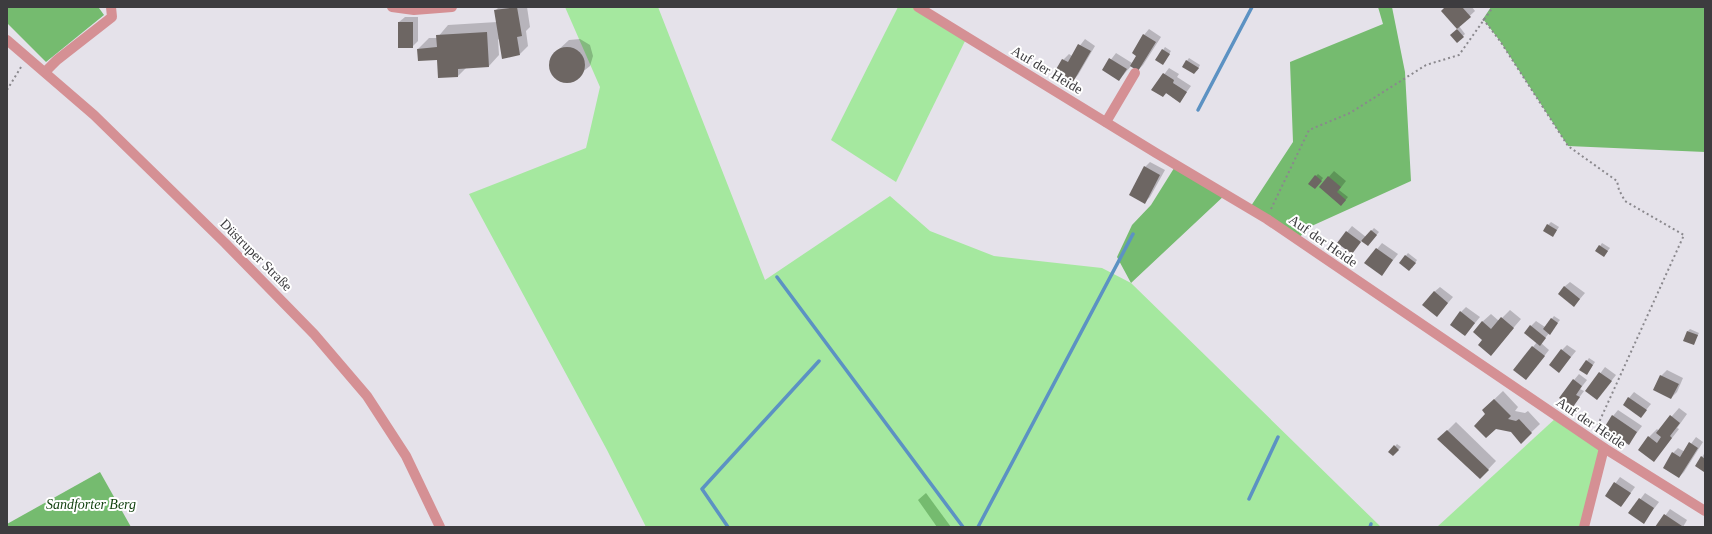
<svg xmlns="http://www.w3.org/2000/svg" width="1712" height="534" font-family="'Times New Roman',serif">
<rect width="100%" height="100%" fill="#e5e2ea"/>
<g fill="#a5e89f">
<polygon points="565,7 658,7 765,280 890,196 930,231 994,256 1102,268 1131,283 1381,527 646,527 607,450 469,194 586,148 600,87"/>
<polygon points="898,7 918,7 967,37 896,182 831,140"/>
<polygon points="1557,417 1604,448 1584,527 1437,527"/>
</g>
<g fill="#75bb6f">
<polygon points="7,7 93,7 99,8 104,15 46,62 7,23"/>
<polygon points="1378,7 1392,7 1405,72 1411,181 1305,229 1298,241 1249,209 1293,142 1290,62 1383,24"/>
<polygon points="1491,7 1705,7 1705,152 1568,146 1500,41 1483,19"/>
<polygon points="1176,165 1226,194 1131,283 1117,257 1132,225 1151,205"/>
<polygon points="100,472 131,527 7,527 7,524"/>
<polygon points="926,493 951,527 937,527 918,500"/>
</g>
<g fill="#0003">
<polygon points="499,7 527,7 530,27 526,31 528,46 520,54 498,39 499,55 489,66 467,67 458,76 439,77 438,59 418,49 429,38 437,38 448,25 497,22 495,11"/>
<polygon points="1446,7 1472,7 1475,11 1459,26 1465,34 1457,41 1452,35 1458,29 1442,11"/>
<polygon points="405,17 418,17 418,41 412,47 399,22"/>
<polygon points="1149,29 1161,37 1143,65 1138,70 1131,66 1119,80 1103,70 1116,53 1132,63 1138,55 1144,35"/>
<polygon points="580,39 590,45 593,56 590,66 571,81 566,82 556,77 551,67 550,62 556,52 569,40"/>
<polygon points="1085,39 1095,46 1078,75 1073,80 1057,71 1063,60 1069,54 1072,56"/>
<polygon points="1165,47 1171,51 1165,61 1163,50"/>
<polygon points="1189,58 1200,65 1197,71 1183,66"/>
<polygon points="1169,68 1179,74 1177,77 1191,86 1180,101 1167,93 1163,96 1153,89"/>
<polygon points="1150,162 1165,170 1150,197 1145,202 1145,167"/>
<polygon points="1334,171 1346,181 1339,190 1348,197 1344,202 1320,187"/>
<polygon points="1318,174 1323,178 1317,186 1316,176"/>
<polygon points="1551,222 1559,227 1555,233 1548,225"/>
<polygon points="1352,226 1366,237 1374,228 1379,232 1370,243 1362,240 1352,252 1339,242"/>
<polygon points="1382,243 1398,254 1382,274 1366,263"/>
<polygon points="1602,243 1610,248 1604,256 1600,246"/>
<polygon points="1408,253 1417,260 1412,268 1400,263"/>
<polygon points="1570,282 1585,293 1574,306 1564,287"/>
<polygon points="1440,287 1453,297 1442,310 1434,292"/>
<polygon points="1466,307 1480,317 1465,335 1461,312"/>
<polygon points="1510,310 1521,319 1491,354 1484,340 1482,322 1491,314 1499,321"/>
<polygon points="1554,316 1560,320 1541,343 1549,350 1531,373 1515,369 1537,342 1531,326 1536,321 1545,327"/>
<polygon points="1690,329 1699,333 1693,344 1688,331"/>
<polygon points="1567,345 1576,351 1559,372 1562,350"/>
<polygon points="1589,358 1595,362 1589,371 1581,369"/>
<polygon points="1605,367 1616,375 1597,399 1587,391"/>
<polygon points="1667,370 1683,378 1677,392 1671,398 1654,389 1661,376"/>
<polygon points="1579,374 1587,380 1580,389 1584,391 1573,406 1574,380"/>
<polygon points="1503,391 1518,407 1515,411 1525,413 1528,411 1540,424 1521,442 1512,431 1483,410"/>
<polygon points="1634,392 1651,404 1641,416 1629,398"/>
<polygon points="1679,408 1687,414 1677,428 1679,429 1654,461 1649,437 1657,429 1659,431"/>
<polygon points="1618,410 1642,426 1629,443 1613,416"/>
<polygon points="1456,422 1496,461 1480,478 1439,439"/>
<polygon points="1696,437 1703,442 1684,472 1679,477 1673,453 1678,448 1685,452"/>
<polygon points="1397,444 1401,447 1393,455 1390,452"/>
<polygon points="1704,454 1705,470 1704,471 1702,457"/>
<polygon points="1620,477 1635,487 1621,506 1606,496"/>
<polygon points="1645,493 1659,502 1644,522 1630,513"/>
<polygon points="1670,509 1687,520 1683,527 1657,527"/>
</g>
<g fill="none" stroke-linecap="round" stroke-linejoin="round">
<g stroke="#5c92c3" stroke-width="3.5">
<polyline points="1198,110 1252,7"/>
<polyline points="777,277 963,527"/>
<polyline points="1249,499 1278,437"/>
<polyline points="728,527 702,489 819,361"/>
<polyline points="978,527 1133,234"/>
<polyline points="1370,527 1371,524"/>
</g>
</g>
<g fill="#6d6663">
<polygon points="517,7 522,36 517,37 520,55 502,59 494,10"/>
<polygon points="1445,7 1462,7 1471,17 1457,29 1441,11"/>
<rect x="398" y="22" width="15" height="26"/>
<polygon points="1457,29 1464,37 1457,43 1450,35"/>
<polygon points="487,32 489,67 458,69 458,77 438,78 437,60 418,61 417,49 437,47 436,35"/>
<polygon points="1143,34 1156,42 1138,71 1130,66 1136,56 1132,53"/>
<polygon points="1078,44 1091,51 1073,82 1055,71 1062,59 1068,62"/>
<circle cx="567" cy="65" r="18"/>
<polygon points="1162,49 1170,54 1163,65 1155,60"/>
<polygon points="1109,58 1127,69 1119,81 1102,70"/>
<polygon points="1186,60 1199,68 1194,74 1182,67"/>
<polygon points="1163,73 1174,80 1173,83 1187,92 1180,103 1166,93 1163,97 1151,90"/>
<polygon points="1144,166 1160,175 1145,204 1129,195"/>
<polygon points="1315,175 1322,181 1315,189 1308,184"/>
<polygon points="1328,176 1341,187 1337,192 1346,200 1341,206 1319,187"/>
<polygon points="1547,224 1557,230 1553,237 1543,231"/>
<polygon points="1371,230 1377,235 1368,246 1361,241"/>
<polygon points="1346,231 1361,242 1352,254 1337,243"/>
<polygon points="1599,245 1608,251 1604,257 1595,251"/>
<polygon points="1376,248 1393,260 1382,276 1364,263"/>
<polygon points="1405,255 1416,263 1409,271 1399,263"/>
<polygon points="1564,286 1580,299 1574,307 1558,294"/>
<polygon points="1434,291 1448,303 1437,317 1422,305"/>
<polygon points="1460,311 1475,323 1465,336 1450,325"/>
<polygon points="1501,317 1514,328 1491,356 1478,345 1482,340 1473,332 1482,321 1491,329"/>
<polygon points="1551,318 1558,323 1550,335 1543,329"/>
<polygon points="1530,325 1546,338 1540,346 1524,333"/>
<polygon points="1687,331 1698,335 1694,345 1683,341"/>
<polygon points="1532,346 1545,356 1526,380 1513,370"/>
<polygon points="1561,349 1571,357 1559,373 1549,365"/>
<polygon points="1586,360 1593,365 1587,375 1579,370"/>
<polygon points="1599,372 1612,381 1597,400 1585,391"/>
<polygon points="1660,375 1679,384 1671,399 1653,390"/>
<polygon points="1573,379 1582,386 1576,395 1580,397 1573,407 1559,398"/>
<polygon points="1628,397 1647,410 1641,418 1623,405"/>
<polygon points="1494,399 1511,416 1508,419 1516,421 1519,419 1532,433 1521,444 1511,432 1496,429 1486,438 1474,426 1485,414 1482,410"/>
<polygon points="1612,415 1637,432 1629,445 1604,428"/>
<polygon points="1670,415 1680,423 1670,436 1672,438 1654,462 1638,450 1648,436 1657,443 1661,437 1656,433"/>
<polygon points="1447,430 1489,470 1480,479 1437,439"/>
<polygon points="1689,442 1698,448 1679,478 1663,468 1672,452 1680,457"/>
<polygon points="1394,445 1399,450 1393,456 1388,452"/>
<polygon points="1701,456 1705,459 1704,472 1695,466"/>
<polygon points="1614,482 1631,493 1621,507 1605,496"/>
<polygon points="1639,498 1654,508 1644,524 1628,513"/>
<polygon points="1664,514 1682,526 1682,527 1655,527"/>
</g>
<g fill="none" stroke-linecap="round" stroke-linejoin="round">
<g stroke="#8a888d" stroke-width="2" stroke-dasharray="2 3" stroke-linecap="butt">
<polyline points="1483,19 1500,41 1568,146 1617,181 1619,190 1625,201 1684,235 1596,429"/>
<polyline points="7,90 21,67"/>
<polyline points="1271,209 1309,130 1350,113 1426,65 1459,55 1493,7"/>
</g>
<g stroke="#d59094" stroke-width="10">
<polyline points="392,7 414,10 452,7"/>
<polyline points="918,7 1156,153 1267,219 1604,448 1705,511"/>
<polyline points="7,40 94,115 225,243 314,334 367,396 406,456 440,527"/>
<polyline points="45,72 57,60 112,17 111,7"/>
<polyline points="1106,122 1135,73"/>
<polyline points="1584,527 1604,448"/>
</g>
</g>
<g text-anchor="middle" dominant-baseline="central" stroke-width="4" stroke-linejoin="round" paint-order="stroke">
<g font-size="14" fill="#3d3c3f" stroke="#fff">
<text transform="translate(1047 70) rotate(31)">Auf der Heide</text>
<text transform="translate(1323 241) rotate(35)">Auf der Heide</text>
<text transform="translate(256 255) rotate(45)">Düstruper Straße</text>
<text transform="translate(1591 423) rotate(34)">Auf der Heide</text>
</g>
<g font-size="14" font-style="italic" fill="#0f3f0c" stroke="#fff">
<text x="91" y="504">Sandforter Berg</text>
</g>
</g>
<rect width="1712" height="534" fill="none" stroke="#3d3c3f" stroke-width="16"/>
</svg>
